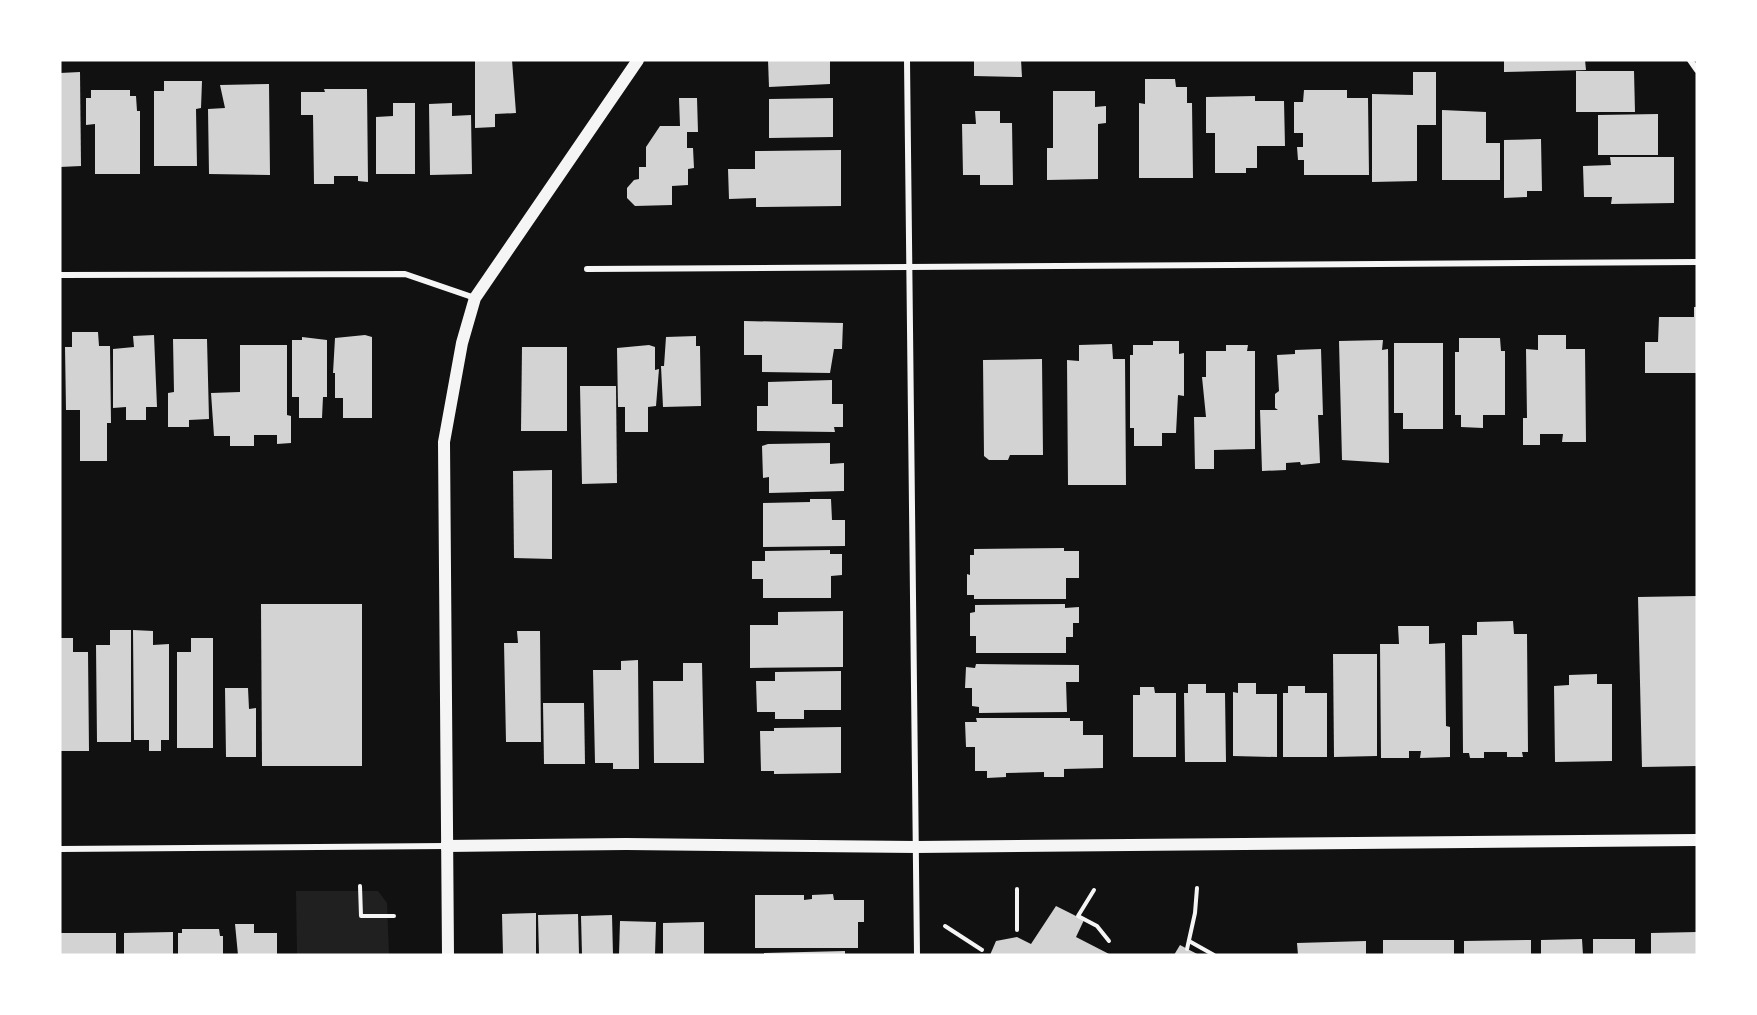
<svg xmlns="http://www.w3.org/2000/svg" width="1757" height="1015" font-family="'Times New Roman',serif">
<rect width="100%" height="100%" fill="#111"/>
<polygon fill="#202020" points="296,891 378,891 387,903 389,955 297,955"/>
<g fill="#d3d3d3">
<polygon points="475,60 512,60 516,113 495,114 495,127 475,128"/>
<polygon points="768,60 830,60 830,84 769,87"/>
<polygon points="974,60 1021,60 1022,77 974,76"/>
<polygon points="1504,60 1585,60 1586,70 1504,72"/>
<polygon points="1576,71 1634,71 1635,112 1576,112"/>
<polygon points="80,72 81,166 60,167 60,73"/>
<polygon points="1413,72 1436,72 1436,125 1417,125 1417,181 1372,182 1372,94 1413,95"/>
<polygon points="1145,79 1175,79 1176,87 1187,87 1187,103 1192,103 1193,178 1139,178 1139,103 1145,104"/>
<polygon points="164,81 202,81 201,108 196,109 197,166 154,166 154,91 164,91"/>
<polygon points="269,84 270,175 209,174 208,109 225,108 220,85"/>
<polygon points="324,89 367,89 368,182 358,181 358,176 334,176 334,184 314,184 313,115 301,115 301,92 325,92"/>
<polygon points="91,90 130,90 130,96 136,96 137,111 140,111 140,174 95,174 95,124 86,125 86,98 91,98"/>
<polygon points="1304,90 1347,90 1347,98 1368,98 1369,175 1304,175 1304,160 1298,160 1297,147 1303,147 1303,133 1294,133 1294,102 1303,102"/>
<polygon points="1053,91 1095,91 1095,107 1106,106 1106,123 1098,124 1098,179 1047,180 1047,148 1053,148"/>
<polygon points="1255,96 1255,101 1284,101 1285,146 1257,146 1257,168 1246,168 1246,173 1215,173 1215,133 1206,133 1206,97"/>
<polygon points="679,98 697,98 698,132 687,132 687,148 693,148 694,168 688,169 688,185 672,186 672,205 635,206 627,198 627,188 634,180 639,179 639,167 646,167 646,147 660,126 680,126"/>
<polygon points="833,98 833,137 769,138 769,99"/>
<polygon points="393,103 415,103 415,174 376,174 376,117 393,116"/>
<polygon points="452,103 452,116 471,115 472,174 430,175 429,104"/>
<polygon points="1442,110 1486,112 1486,143 1500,143 1500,180 1442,180"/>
<polygon points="975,111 1000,111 1000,123 1012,123 1013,185 980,185 980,175 963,175 962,124 976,124"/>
<polygon points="1658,114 1658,155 1598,155 1598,115"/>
<polygon points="1541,139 1542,191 1527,191 1527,197 1504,198 1504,140"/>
<polygon points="841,150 841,206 756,207 756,198 729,199 728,169 755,169 755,151"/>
<polygon points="1610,157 1674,157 1674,203 1611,204 1612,197 1584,197 1583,166 1611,165"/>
<polygon points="1694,307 1697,307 1697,373 1645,373 1645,342 1658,342 1659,317 1694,317"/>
<polygon points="744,321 843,323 842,349 834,349 830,373 762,372 762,355 744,355"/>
<polygon points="72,332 98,332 99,346 110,346 111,423 107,423 107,461 80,461 80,410 66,410 65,347 72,347"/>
<polygon points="154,335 157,407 146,407 146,420 126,420 126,407 113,408 113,349 134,347 133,336"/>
<polygon points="365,335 372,337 372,418 343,418 343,398 335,398 335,373 333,373 335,338"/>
<polygon points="1538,335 1566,335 1566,349 1585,349 1586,442 1562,442 1563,434 1540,434 1540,445 1523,445 1523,418 1527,418 1526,349 1538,350"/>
<polygon points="696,336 696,346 700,346 701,406 663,407 661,366 664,366 666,337"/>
<polygon points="302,337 327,340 327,397 323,397 322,418 299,418 299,397 292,397 292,340 302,340"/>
<polygon points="1459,338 1500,338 1501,351 1505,351 1505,415 1483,415 1483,428 1461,427 1461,415 1455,415 1455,352 1459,352"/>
<polygon points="173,339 207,339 209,419 189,420 189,427 168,427 168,393 174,392"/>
<polygon points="1383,340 1382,350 1388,349 1389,463 1342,460 1339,341"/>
<polygon points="1153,341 1179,341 1179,354 1184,353 1184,396 1178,395 1176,433 1162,433 1162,446 1134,446 1134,428 1130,428 1130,355 1133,355 1133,345 1153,345"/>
<polygon points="1394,343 1443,343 1443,429 1403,429 1403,413 1394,413"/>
<polygon points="1112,344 1113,359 1125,359 1126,485 1068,485 1067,360 1079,361 1079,345"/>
<polygon points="240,345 287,345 287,415 291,416 291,443 277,444 277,435 254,435 254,446 230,446 230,436 214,436 211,393 240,392"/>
<polygon points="649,345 655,347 655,370 659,369 656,406 648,407 648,432 625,432 625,407 618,407 617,348"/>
<polygon points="1226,345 1248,345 1247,351 1255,351 1255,449 1214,450 1214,469 1195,469 1194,417 1206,417 1202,377 1206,377 1206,351 1226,351"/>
<polygon points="522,347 567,347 567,431 521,431"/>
<polygon points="1321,349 1323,415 1318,415 1320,463 1301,465 1300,462 1286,463 1286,470 1262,471 1260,410 1278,410 1275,408 1275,394 1279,391 1277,355 1295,354 1295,350"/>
<polygon points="1042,359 1043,455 1010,455 1008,460 989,460 984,456 983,360"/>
<polygon points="832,380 832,404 843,404 843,427 834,427 835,432 757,431 757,406 768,406 768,382"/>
<polygon points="580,386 616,386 617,483 582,484"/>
<polygon points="830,443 830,464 844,463 844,491 769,493 769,477 763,478 762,446 768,444"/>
<polygon points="552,470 552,559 514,558 513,471"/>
<polygon points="810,499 831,499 832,520 845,520 845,546 763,547 763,503 810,502"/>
<polygon points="1064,548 1064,551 1079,551 1079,578 1066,578 1066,599 974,599 974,595 967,595 967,574 970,575 970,555 974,555 974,549"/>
<polygon points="830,550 830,554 842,554 842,575 831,576 831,598 763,598 763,579 752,579 752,561 765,561 765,551"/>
<polygon points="1697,596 1697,766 1642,767 1638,597"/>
<polygon points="261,604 362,604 362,766 262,766"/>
<polygon points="1065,604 1065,608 1079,607 1079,623 1073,623 1073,637 1066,637 1066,653 976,653 976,636 970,636 970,613 975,612 975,605"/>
<polygon points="843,611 843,667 750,668 750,625 778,625 778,612"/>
<polygon points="1513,621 1514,634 1527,634 1528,752 1522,752 1523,757 1507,757 1507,752 1484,752 1484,758 1470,758 1469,753 1463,753 1462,635 1477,635 1477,622"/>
<polygon points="1398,626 1429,626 1429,644 1445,643 1446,726 1450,727 1450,757 1420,758 1421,751 1409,751 1409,758 1381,758 1380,644 1399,644"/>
<polygon points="110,630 131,630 131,742 97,742 96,645 110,645"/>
<polygon points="133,630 153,631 153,645 169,644 169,740 161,740 161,751 149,751 149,740 134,740"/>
<polygon points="517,631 540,631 541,742 506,742 504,643 518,643"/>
<polygon points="60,638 73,638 73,652 88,652 89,751 60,751"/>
<polygon points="191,638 213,638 213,748 177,748 177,652 191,652"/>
<polygon points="1333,654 1377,654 1377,756 1334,757"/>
<polygon points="638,660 639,769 613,769 613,763 595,763 593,670 621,670 621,661"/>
<polygon points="683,663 702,663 704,763 654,763 653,681 683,681"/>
<polygon points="976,664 1079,665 1079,682 1066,682 1067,712 979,713 979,707 972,706 972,688 965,688 966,667 975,668"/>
<polygon points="841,671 841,710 804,710 804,719 775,719 775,712 757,712 756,681 775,681 775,672"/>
<polygon points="1597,674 1597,684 1612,684 1612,761 1555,762 1554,686 1569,685 1569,675"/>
<polygon points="1238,683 1256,683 1256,694 1277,694 1277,757 1233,756 1233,692 1238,693"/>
<polygon points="1188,684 1206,684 1206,693 1225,693 1226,762 1185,762 1184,693 1188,693"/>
<polygon points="1288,686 1305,686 1305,693 1327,693 1327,757 1283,757 1283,693 1288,693"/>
<polygon points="1140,687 1154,687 1155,693 1176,693 1176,757 1133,757 1133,695 1140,695"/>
<polygon points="225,688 248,688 249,709 256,708 256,757 226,757"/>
<polygon points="543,703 584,703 585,764 544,764"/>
<polygon points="976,718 1070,718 1070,721 1083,721 1083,735 1103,735 1103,768 1064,769 1064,777 1044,777 1044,772 1006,773 1006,777 987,778 987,771 975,771 975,747 966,747 965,722 977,722"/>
<polygon points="841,727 841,773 774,774 774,771 761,771 760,731 774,731 774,728"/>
<polygon points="833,894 834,900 864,900 864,922 858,922 858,948 755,948 755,895 804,895 804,900 812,899 812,895"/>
<polygon points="1056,906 1084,920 1076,937 1111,955 990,955 996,941 1017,937 1031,944"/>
<polygon points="536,913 536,955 503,955 502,914"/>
<polygon points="578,914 579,955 539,955 538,915"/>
<polygon points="612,915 613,955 582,955 581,916"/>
<polygon points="620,921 656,922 655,955 619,955"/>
<polygon points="704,922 704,955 663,955 663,923"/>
<polygon points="235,924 254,924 254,933 277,933 277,955 238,955"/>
<polygon points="182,929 219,929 220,936 223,936 223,955 178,955 178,933 182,933"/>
<polygon points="173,932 173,955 124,955 124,933"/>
<polygon points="1697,932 1697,955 1651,955 1651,933"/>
<rect x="60" y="933" width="56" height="22"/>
<polygon points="1582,939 1583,955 1541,955 1541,940"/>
<rect x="1593" y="939" width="42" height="16"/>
<rect x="1383" y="940" width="71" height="15"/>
<polygon points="1531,940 1531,955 1464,955 1464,941"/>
<polygon points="1366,941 1366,955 1298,955 1297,943"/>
<polygon points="1180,945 1199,955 1174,955"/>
<polygon points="845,951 845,955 764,955 764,953"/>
</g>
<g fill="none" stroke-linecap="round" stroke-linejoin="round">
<g stroke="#f5f5f5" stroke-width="4">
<polyline points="360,886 361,916 394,916"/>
<polyline points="1094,890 1078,916 1097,926 1109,941"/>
<polyline points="945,926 982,950"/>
<polyline points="1017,930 1017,889"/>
<polyline points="1189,941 1214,955"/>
<polyline points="1187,949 1195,913 1197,888"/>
</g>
<g stroke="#f5f5f5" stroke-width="6">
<polyline points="907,60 917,955"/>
<polyline points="1690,60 1697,70"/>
<polyline points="587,269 1697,262"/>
<polyline points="60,275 405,274 475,298"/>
<polyline points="60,849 446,846"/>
</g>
<g stroke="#f5f5f5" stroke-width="12">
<polyline points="446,846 626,844 916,847 1697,840"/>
<polyline points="448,955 444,442 462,343 475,298 638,60"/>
</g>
</g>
<rect width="1757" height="1015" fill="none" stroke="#ffffff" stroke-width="123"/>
</svg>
